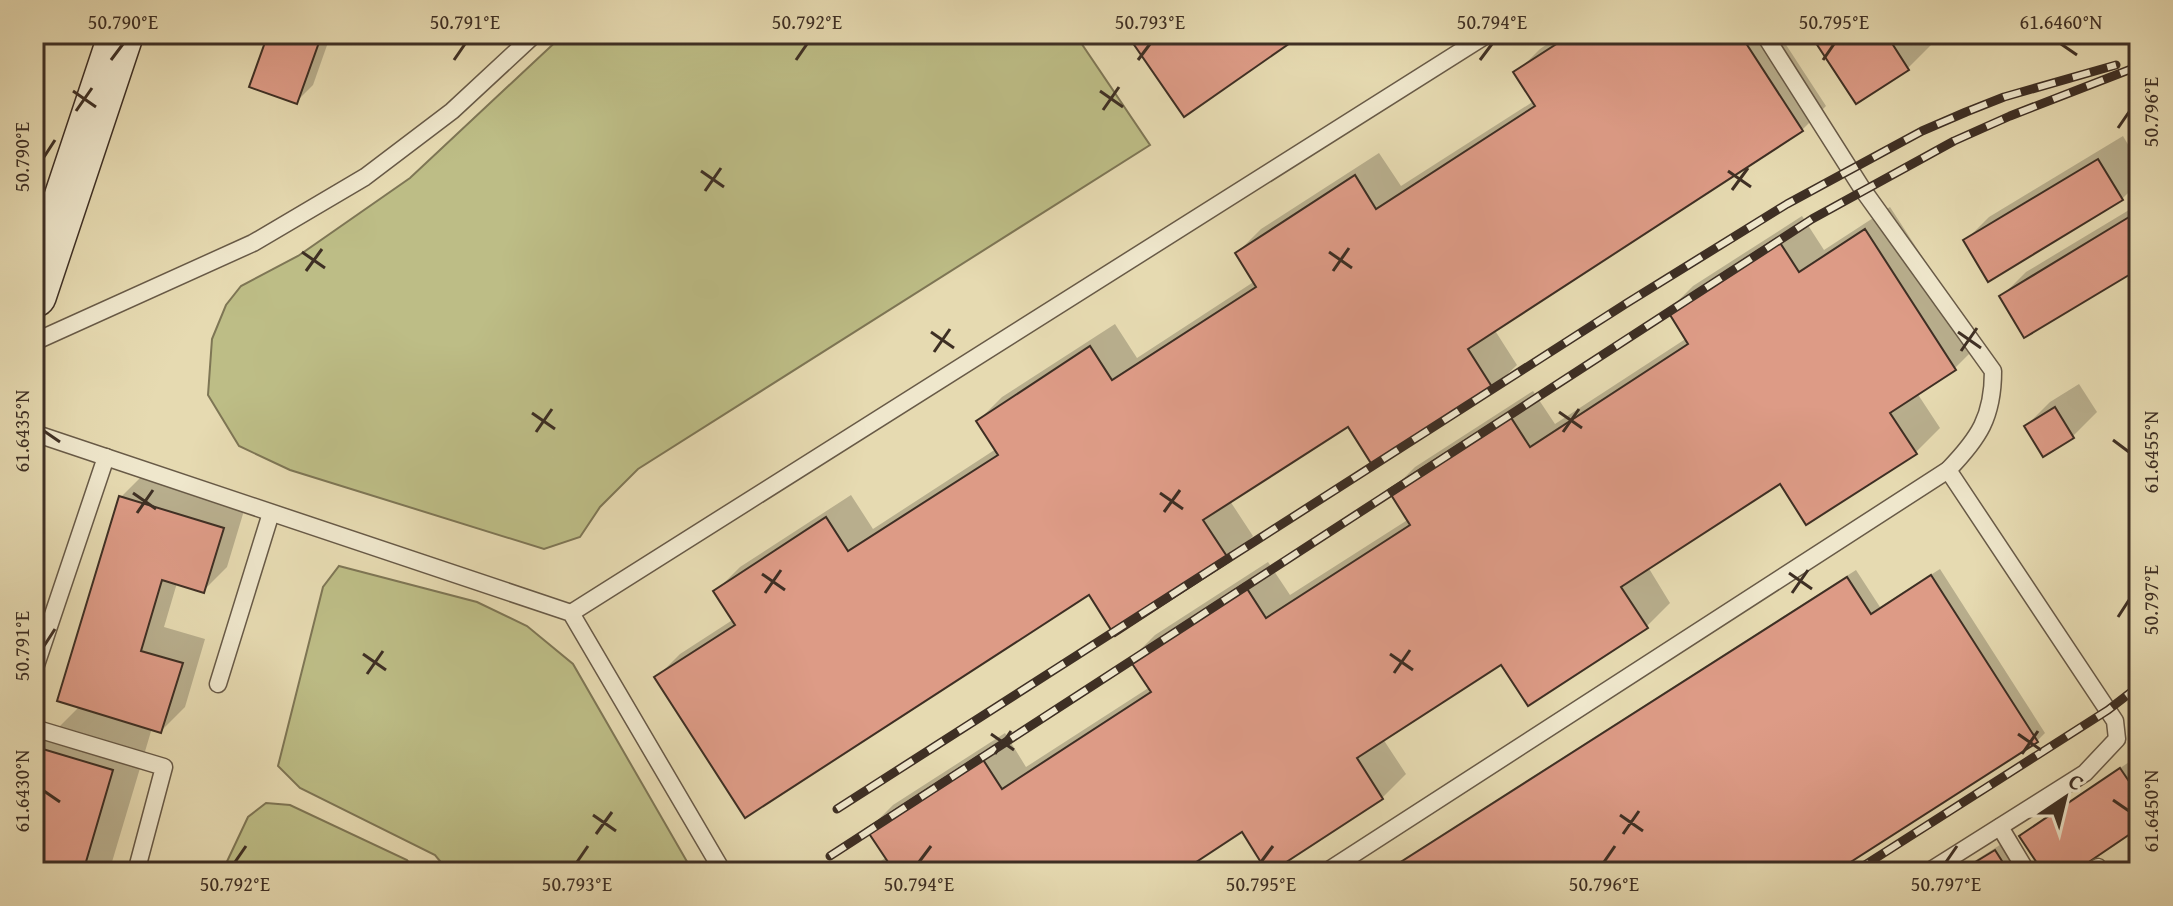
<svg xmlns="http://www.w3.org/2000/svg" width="2173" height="906" font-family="'Gentium Book Plus',serif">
<rect width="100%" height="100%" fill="#e6dab1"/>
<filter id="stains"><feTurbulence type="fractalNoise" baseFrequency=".0025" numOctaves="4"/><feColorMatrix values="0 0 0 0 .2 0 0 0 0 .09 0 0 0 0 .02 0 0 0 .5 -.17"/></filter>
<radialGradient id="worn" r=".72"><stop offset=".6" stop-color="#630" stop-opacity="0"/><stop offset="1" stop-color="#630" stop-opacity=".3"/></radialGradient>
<g fill="#bdbd86" stroke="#7e7655" stroke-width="2">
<polygon points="564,34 1075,34 1150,145 638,469 600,507 580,537 544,549 290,470 239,446 208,395 212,339 226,305 241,286 298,256 410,178"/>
<polygon points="339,566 477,602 527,626 573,664 693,872 449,872 435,855 300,788 278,766 323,587"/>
<polygon points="266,803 290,805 407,860 416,872 222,872 248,817"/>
</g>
<g fill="#0003">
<polygon points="270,34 331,34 313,85 296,102"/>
<polygon points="1562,34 1779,34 1826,106 1802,130 1494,329 1517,365 1493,388 1375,465 1348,424 1230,501 1253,536 1229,560 1089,592 656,678 680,654 734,619 716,591 740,567 851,495 873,529 996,449 978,421 1002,397 1115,324 1137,358 1255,281 1237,253 1261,229 1379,153 1401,186 1534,101 1516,73 1540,49"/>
<polygon points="1812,34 1925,34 1932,44 1908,68 1856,101"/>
<polygon points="2123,136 2139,163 2139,182 2122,199 1989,279 1965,241 1989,217"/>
<polygon points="2139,204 2139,266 2002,296 2026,272"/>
<polygon points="1890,207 1979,344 1955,368 1917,393 1940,428 1916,452 1780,481 1648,567 1670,603 1646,627 1502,662 1383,739 1406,774 1382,798 1243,830 1177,872 864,872 887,857 869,829 893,805 1005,733 1026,767 1150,687 1131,659 1155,635 1268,562 1290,595 1409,519 1391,491 1415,467 1533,391 1555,424 1687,338 1669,310 1693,286 1802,216 1824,250"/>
<polygon points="2079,384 2097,412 2073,436 2026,426 2050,402"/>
<polygon points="145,473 246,504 227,567 203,591 177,583 164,627 205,639 185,707 161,731 152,728 109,872 34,872 34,763 38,748 80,706 121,497"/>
<polygon points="1940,569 2045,733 2037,741 1832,872 1384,872 1856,570 1880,607"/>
<polygon points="2129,762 2139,777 2139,826 2070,872 2045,872 2021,837"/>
<polygon points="2003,843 2021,872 1957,872"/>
</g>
<g fill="#dd9b86" stroke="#3e2f24" stroke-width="2">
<polygon points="268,34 322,34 297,104 249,87"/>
<polygon points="1131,34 1303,34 1184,117 1128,36"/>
<polygon points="1572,34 1740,34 1803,131 1468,349 1494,390 1374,468 1348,427 1203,520 1230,561 1115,636 1089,595 745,818 654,677 735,625 713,591 826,517 848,551 998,455 976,421 1090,346 1112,380 1256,287 1235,253 1355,175 1376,209 1535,106 1513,72"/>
<polygon points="1810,34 1886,34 1909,70 1856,104"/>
<polygon points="2098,159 2123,200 1988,282 1963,240"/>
<polygon points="2134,214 2139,222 2139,269 2024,338 1999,296"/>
<polygon points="1865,229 1956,370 1890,413 1917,454 1806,525 1780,484 1621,587 1648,628 1528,706 1501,665 1357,758 1383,799 1271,872 1267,872 1242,832 1181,872 874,872 888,862 866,829 980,755 1002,789 1151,692 1129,659 1244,584 1266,618 1410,525 1388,490 1508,413 1530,447 1688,344 1667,310 1777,238 1799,272"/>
<polygon points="2055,407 2074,438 2043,457 2024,426"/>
<polygon points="119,496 224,528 204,593 162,580 141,651 183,663 161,733 57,701"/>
<polygon points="1931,575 2038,742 1835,872 1385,872 1847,577 1871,614"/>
<polygon points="36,747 113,770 83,872 34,872 34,756"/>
<polygon points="2120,768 2139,796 2139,828 2074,872 2043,872 2019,836"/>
<polygon points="1995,850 2009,872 1959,872"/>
</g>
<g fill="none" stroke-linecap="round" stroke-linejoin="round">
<defs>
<g id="lane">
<polyline points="34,342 253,243 365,177 452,111 535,34"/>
<polyline points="34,433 571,613 723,872"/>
<polyline points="571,613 1488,34"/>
<polyline points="34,671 106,457"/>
<polyline points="218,684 271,513"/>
<polyline points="34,728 164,767 136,872"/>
<polyline points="2000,827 2027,872"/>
<path d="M1326,872L1948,470C1979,438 1993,417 1993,371L1863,190L1764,34"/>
<polyline points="1928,872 2085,773 2117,739 2115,721 1948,470"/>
<polyline points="2091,872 2098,867"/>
</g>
<polyline id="secondary" points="34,295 121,34"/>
</defs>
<use href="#lane" stroke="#685a47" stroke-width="19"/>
<use href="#secondary" stroke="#3e2f24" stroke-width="47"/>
<use href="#lane" stroke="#efe7cc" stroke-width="16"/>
<use href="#secondary" stroke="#efe7cc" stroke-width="44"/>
<defs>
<g id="rail">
<polyline points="837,809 1627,303 1787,204 1922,131 1966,112 2004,97 2116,65"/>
<polyline points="830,856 1812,219 1954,141 2010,116 2139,66"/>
<polyline points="1854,872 2108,710 2139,686"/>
</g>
</defs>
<use href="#rail" stroke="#3e2f24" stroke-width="9"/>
<use href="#rail" stroke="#efe7cc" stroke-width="6" stroke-dasharray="18" stroke-linecap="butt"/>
</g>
<path fill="none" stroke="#3e2f24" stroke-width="3" d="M2061,44L2077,55M111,60L123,44M454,60L465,44M796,60L807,44M1138,60L1150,44M1480,60L1492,44M1823,60L1834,44M73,91L96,107M1100,91L1123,107M1103,110L1119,87M76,111L92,88M2118,128L2129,112M44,157L55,140M701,171L724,187M1728,171L1751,187M1732,190L1748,168M705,191L721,168M302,252L325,268M1329,252L1352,268M306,271L322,249M1333,271L1349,248M931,332L954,348M1958,332L1981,348M1961,351L1977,328M934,352L950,329M1559,412L1582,428M532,413L555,429M44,431L60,442M536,432L552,409M1563,432L1579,409M2113,440L2129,452M133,493L156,509M1160,493L1183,509M1164,512L1180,490M137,513L153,490M1789,573L1812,589M762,574L785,590M765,593L781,570M1792,593L1808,570M2118,617L2129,600M44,646L55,629M363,654L386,670M1390,654L1413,670M1394,673L1410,650M367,674L383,651M991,734L1014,750M2018,734L2041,750M995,754L1011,731M2022,754L2038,731M44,791L60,802M2113,800L2129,811M593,815L616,831M1620,815L1643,831M596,834L612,812M1623,834L1639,811M235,862L246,846M577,862L588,846M919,862L931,846M1261,862L1273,846M1604,862L1615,846M1946,862L1957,846"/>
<rect width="2173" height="906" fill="none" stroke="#e6dab1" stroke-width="88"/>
<g transform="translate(2065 798) rotate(35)" stroke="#efe7cc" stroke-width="6" paint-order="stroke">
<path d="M0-6L14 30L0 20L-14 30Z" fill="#3e2f24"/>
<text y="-12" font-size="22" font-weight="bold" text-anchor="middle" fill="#3e2f24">С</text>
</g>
<rect x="44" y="44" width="2085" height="818" fill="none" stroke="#3e2f24" stroke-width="3"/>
<g font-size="20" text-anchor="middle" fill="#3e2f24">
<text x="123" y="29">50.790°E</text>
<text x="465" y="29">50.791°E</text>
<text x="807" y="29">50.792°E</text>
<text x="1150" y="29">50.793°E</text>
<text x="1492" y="29">50.794°E</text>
<text x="1834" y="29">50.795°E</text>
<text x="2061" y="29">61.6460°N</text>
<text transform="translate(2151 112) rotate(-90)" y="7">50.796°E</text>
<text transform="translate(22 157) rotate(-90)" y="7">50.790°E</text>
<text transform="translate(22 431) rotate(-90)" y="7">61.6435°N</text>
<text transform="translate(2151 452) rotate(-90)" y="7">61.6455°N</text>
<text transform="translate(2151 600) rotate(-90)" y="7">50.797°E</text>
<text transform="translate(22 646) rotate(-90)" y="7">50.791°E</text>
<text transform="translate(22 791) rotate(-90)" y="7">61.6430°N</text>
<text transform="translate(2151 811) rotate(-90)" y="7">61.6450°N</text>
<text x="235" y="891">50.792°E</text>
<text x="577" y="891">50.793°E</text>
<text x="919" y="891">50.794°E</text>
<text x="1261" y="891">50.795°E</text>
<text x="1604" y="891">50.796°E</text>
<text x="1946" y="891">50.797°E</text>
</g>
<rect width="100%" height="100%" filter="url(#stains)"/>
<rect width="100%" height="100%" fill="url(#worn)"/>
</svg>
